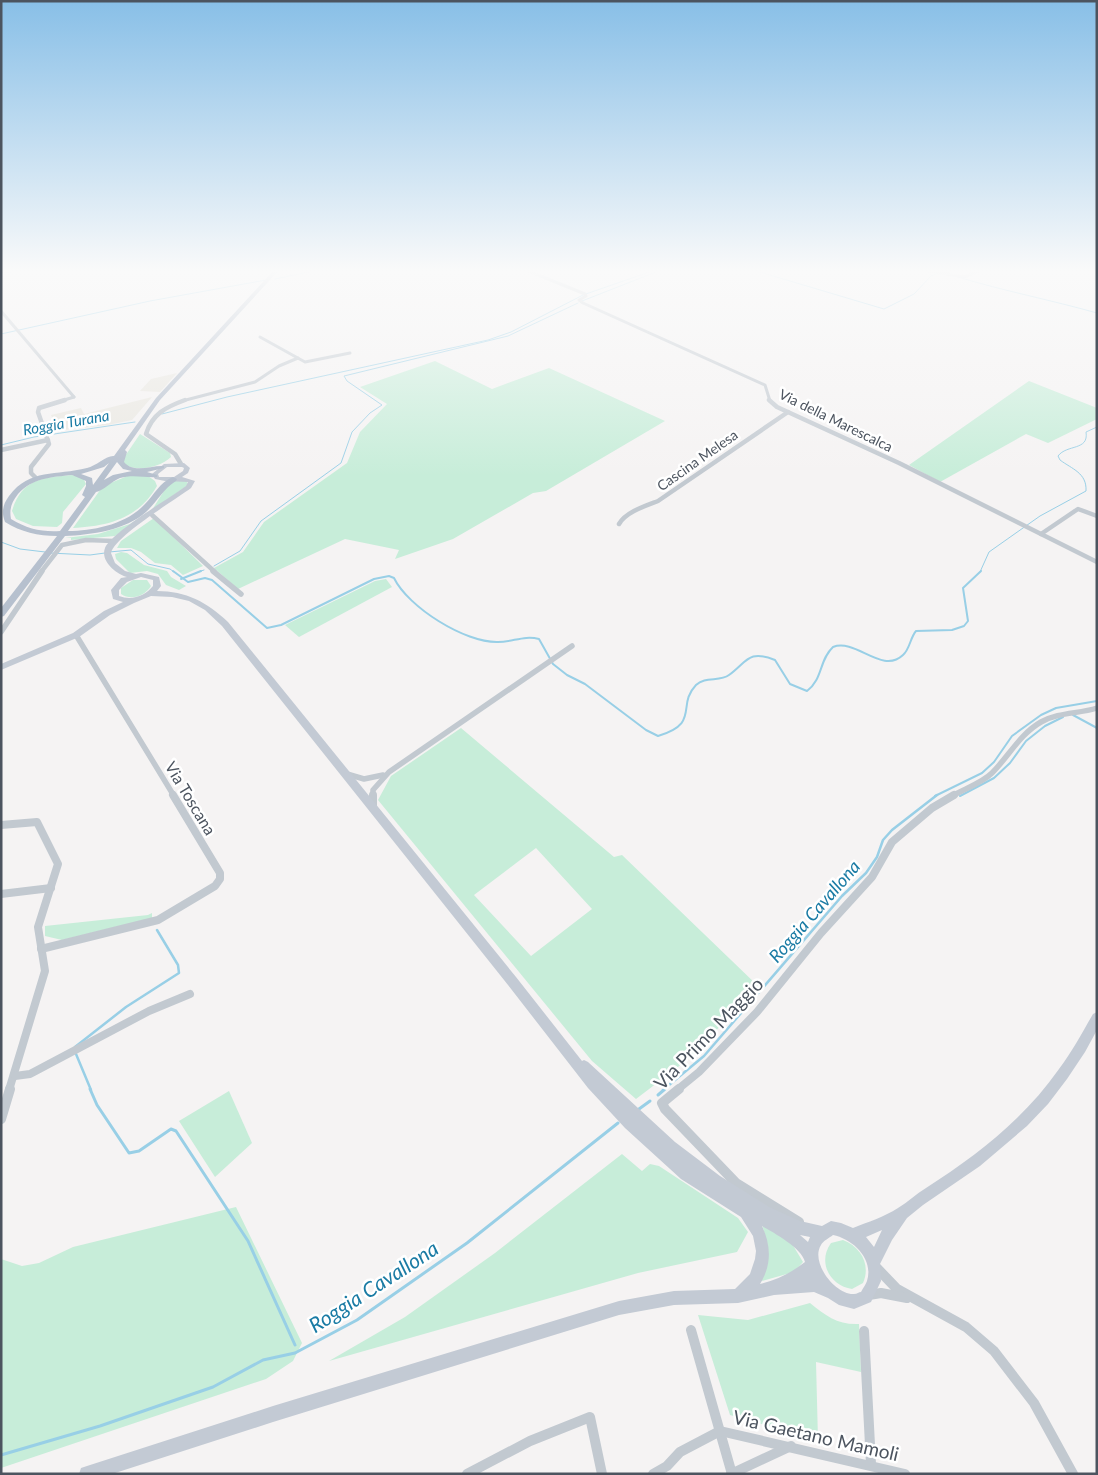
<svg xmlns="http://www.w3.org/2000/svg" width="1098" height="1475" font-family="Lato,sans-serif">
<rect width="100%" height="100%" fill="#f5f3f3"/>
<g fill="#eae8e2">
<polygon points="177,373 160,392 140,391 151,379"/>
<polygon points="152,397 132,420 108,425 63,430 63,428 57,429 51,415 81,408 84,414"/>
</g>
<g fill="#c7edd9" fill-rule="evenodd">
<polygon points="435,361 492,389 549,368 665,421 546,491 533,493 453,539 395,559 399,550 345,539 238,589 214,568 243,552 264,522 347,463 360,432 387,404 360,387"/>
<polygon points="1029,381 1097,408 1097,419 1048,443 1026,434 940,482 909,465"/>
<path d="M140,434L170,453L171,457C159,468 137,472 123,464V459Z"/>
<path d="M72,475L83,478L86,484L63,512L62,523L57,527L33,526L16,519L12,511C22,478 42,478 72,475Z"/>
<path d="M130,475L148,476L155,481L157,486C138,519 108,526 73,528L103,486Z"/>
<polygon points="177,480 187,481 188,485 115,536 71,540 71,538 65,538 98,534 130,524 152,510 167,486"/>
<polygon points="154,518 203,566 183,575 171,565 155,563 141,552 131,548 117,548 121,541"/>
<polygon points="121,552 127,553 144,565 167,571 171,577 186,586 179,590 166,585 158,574 147,571 130,573 116,559 115,554"/>
<polygon points="386,579 392,587 299,637 285,625 375,581"/>
<path d="M133,580H147L151,586C145,596 131,601 121,594V588Z"/>
<path d="M461,728L614,857L622,855L758,986L691,1057L636,1099L592,1061L378,800L391,776ZM536,848L592,909L531,956L474,895Z"/>
<polygon points="152,913 152,918 62,940 45,936 45,926 148,915"/>
<polygon points="229,1091 252,1143 215,1177 179,1121"/>
<polygon points="622,1154 642,1171 650,1164 659,1166 738,1218 748,1232 737,1252 638,1273 329,1361 405,1317 495,1253"/>
<polygon points="236,1207 302,1343 293,1361 266,1379 1,1468 1,1259 22,1266 39,1263 73,1247"/>
<polygon points="762,1224 791,1242 803,1262 794,1272 758,1282 768,1247"/>
<path d="M843,1240C861,1247 871,1265 863,1283L852,1289C830,1286 817,1262 831,1243Z"/>
<path d="M810,1303C826,1316 838,1325 859,1324L861,1372L816,1362L818,1440L730,1415L698,1315L748,1320Z"/>
</g>
<g fill="none" stroke-linecap="round" stroke-linejoin="round">
<g stroke="#98cfe6" stroke-width="1">
<polyline points="753,270 884,309 914,294 931,276 938,273"/>
<polyline points="1,273 25,270"/>
<path d="M958,277C1004,291 1051,300 1097,313"/>
<polyline points="275,279 318,270"/>
<polyline points="582,301 661,270"/>
<polyline points="1,334 150,301 266,280"/>
<polyline points="162,414 227,397 488,340 511,332 583,295 655,270"/>
<polyline points="1,445 34,437 135,422"/>
<polyline points="1,542 20,549 45,552"/>
<polyline points="109,552 131,550 148,564 170,569 174,572"/>
<polyline points="50,553 90,555 105,553"/>
<polyline points="214,566 240,551 261,521 341,463 352,432 370,413 382,405 347,381 344,376 508,336 578,303"/>
<polyline points="198,572 204,570"/>
<path d="M980,572L989,552L1040,516L1086,491C1087,473 1072,469 1060,460L1058,456C1067,444 1089,451 1086,432L1097,427"/>
</g>
<g stroke="#98cfe6" stroke-width="2">
<path d="M173,571L188,582L205,578L212,580L267,628L281,625L374,579L389,576L394,578C408,607 465,643 498,642C513,642 524,635 539,639L553,664L567,675L585,684L646,730L658,736C701,723 676,706 696,685C705,676 720,682 729,675C747,662 748,649 775,660L790,684L807,691C823,679 819,660 833,647C856,638 882,675 903,655C910,649 910,638 916,631L952,630L964,626L968,621L963,588L981,571"/>
<polyline points="181,579 201,571"/>
<polyline points="1073,715 1097,728"/>
<polyline points="935,796 982,773 994,762 1012,736 1041,715 1056,708 1097,701"/>
<polyline points="960,796 994,778 1010,763 1026,741 1045,726 1063,717"/>
</g>
<g stroke="#98cfe6" stroke-width="2.5">
<polyline points="75,1047 126,1007 179,973 178,965 157,930"/>
<polyline points="76,1054 91,1090"/>
<polyline points="663,1090 704,1056 842,896 866,873 877,857 883,840 892,830 937,795"/>
</g>
<g stroke="#98cfe6" stroke-width="3">
<polyline points="90,1089 97,1105 129,1153 139,1151 171,1129 176,1131 248,1241 295,1345"/>
<polyline points="658,1095 665,1089"/>
<polyline points="639,1109 650,1101"/>
<polyline points="1,1455 100,1426 213,1387 263,1360 295,1353 357,1320 467,1243 618,1123"/>
</g>
<g stroke="#c2c9d0" stroke-width="3">
<polyline points="526,270 585,294 586,296 579,300 583,303 765,385 770,401"/>
<polyline points="924,270 964,277 981,270"/>
<polyline points="1,311 74,397"/>
<polyline points="260,337 305,362 350,353"/>
<polyline points="61,401 74,397"/>
<polyline points="182,401 255,382 279,366 298,358"/>
</g>
<g stroke="#c2c9d0" stroke-width="4.5">
<polyline points="769,400 777,407 899,463 1097,562"/>
<polyline points="1,450 48,440"/>
<path d="M181,464L175,454L146,434C152,414 166,407 185,400"/>
<polyline points="36,478 31,473 31,467 49,444 38,412 39,408 65,400"/>
<polyline points="152,515 215,572"/>
<path d="M619,524C626,512 645,506 658,501L788,412"/>
<polyline points="1041,534 1078,509 1097,516"/>
<polyline points="41,572 62,545 86,540 114,541"/>
</g>
<g stroke="#c2c9d0" stroke-width="5.5">
<polyline points="213,571 241,594"/>
<polyline points="1,632 42,571"/>
<polyline points="76,635 174,796"/>
<polyline points="347,774 364,779 383,775"/>
<polyline points="373,796 373,790 389,772 572,646"/>
<path d="M952,796C964,789 982,783 992,773C1009,756 1020,734 1041,722C1059,712 1078,714 1097,708"/>
</g>
<g stroke="#c2c9d0" stroke-width="8">
<polyline points="373,795 373,807"/>
<polyline points="1,825 37,822 58,864 38,927 45,971 9,1090"/>
<polyline points="1,894 51,888"/>
<polyline points="41,949 158,920 215,886 220,879 220,873 173,795"/>
<polyline points="15,1076 30,1074 149,1011 190,994"/>
<polyline points="677,1090 699,1072 757,1012 821,933 872,877 892,842 932,808 954,795"/>
</g>
<g stroke="#c2c9d0" stroke-width="10">
<polyline points="679,1089 662,1103 665,1109 736,1183 799,1222"/>
<polyline points="1,1119 10,1089"/>
<polyline points="875,1266 897,1289 966,1327 994,1351 1034,1403 1073,1474"/>
<polyline points="869,1295 881,1293 907,1298"/>
<polyline points="691,1330 732,1474"/>
<polyline points="864,1331 871,1464"/>
<polyline points="467,1474 530,1441 590,1417 602,1474"/>
<polyline points="653,1474 667,1466 680,1452 720,1431 905,1474"/>
<polyline points="731,1474 791,1446"/>
</g>
<path fill="#c3cad4" fill-rule="evenodd" d="M184,463L190,468L188,473L182,477L195,481L191,488C175,500 115,536 111,553L115,563L125,571L136,574L141,573L159,577L161,586L157,591C186,591 207,602 228,622L516,977L582,1061L584,1060L588,1062L675,1142L720,1176L769,1207L800,1221L822,1226L831,1221L841,1223L853,1228C868,1222 884,1217 898,1208C908,1202 916,1194 926,1188C976,1156 1024,1119 1059,1069C1072,1052 1082,1033 1093,1014L1097,1012V1030L1085,1052L1067,1079L1048,1104L1027,1126L980,1166L923,1205L907,1218L892,1240L880,1264L881,1281L871,1302L854,1309L839,1305L828,1298L814,1292L774,1295L738,1303L674,1305L619,1315L273,1422L112,1474H79L81,1468L87,1466L273,1406L619,1301L674,1291L735,1289L750,1274L755,1259L756,1251L753,1236L741,1217L681,1179L625,1128L588,1088L508,985L222,626L205,610L189,601L172,597L151,596L134,603L110,615L79,637L1,670V664L73,633L104,611L123,602L113,599L111,590L121,578L127,577C116,574 100,561 105,548C112,532 170,498 186,486L188,482L165,481L155,479L152,474L164,464ZM167,467H182L184,468L183,471L174,477H159L158,474ZM141,577L153,580V586C145,596 132,601 119,596V590L127,582ZM762,1226C774,1233 802,1248 805,1262C791,1273 777,1280 760,1284C772,1265 771,1245 762,1226ZM882,1230L874,1247L866,1237ZM800,1235L810,1237L808,1242ZM833,1235C853,1239 874,1259 867,1281C866,1284 863,1288 861,1292C859,1292 857,1294 854,1294C835,1295 810,1262 821,1245C823,1241 829,1238 833,1235Z"/>
<path fill="#b6c0ce" fill-rule="evenodd" d="M274,270H279L160,400L125,450L127,452L124,462C134,474 151,465 164,466V468L147,472L157,475V477C145,478 133,474 120,478C112,481 103,491 96,492L68,531C94,531 127,524 145,504C154,495 160,482 173,477L177,479L176,481C163,489 157,502 146,512C126,530 91,535 65,536L4,616L1,617V608L57,536C38,536 21,532 5,522C1,512 3,504 9,496C30,468 56,476 87,468C96,466 107,455 114,456L156,398ZM117,462L123,469L132,471L113,475L104,480ZM109,463L93,485L92,478L81,474L104,467ZM72,475L86,481V486L82,495L85,497L60,531C42,532 27,529 11,519C9,508 12,502 18,494C32,478 52,477 72,475Z"/>
</g>
<linearGradient id="sky" x2="0" y2="1"><stop stop-color="#88bfe7"/><stop offset="0.57" stop-color="#fafafa"/><stop offset="1" stop-color="#fafafa" stop-opacity="0"/></linearGradient>
<rect width="1098" height="476" fill="url(#sky)"/>
<g text-anchor="middle" dominant-baseline="central" stroke-width="5" stroke-linejoin="round" paint-order="stroke">
<g font-size="14" fill="#4c545f" stroke="#fff">
<text transform="translate(836 420) rotate(26)">Via della Marescalca</text>
<text transform="translate(697 460) rotate(-35)">Cascina Melesa</text>
</g>
<g font-size="15" font-style="italic" fill="#1a7ba4" stroke="#fff">
<text transform="translate(66 422) rotate(-10)">Roggia Turana</text>
</g>
<g font-size="16" fill="#4c545f" stroke="#fff">
<text transform="translate(191 798) rotate(59)">Via Toscana</text>
</g>
<g font-size="18" font-style="italic" fill="#1a7ba4" stroke="#fff">
<text transform="translate(814 911) rotate(-49)">Roggia Cavallona</text>
</g>
<g font-size="19" fill="#4c545f" stroke="#fff">
<text transform="translate(708 1033) rotate(-46)">Via Primo Maggio</text>
<text transform="translate(816 1435) rotate(13)">Via Gaetano Mamoli</text>
</g>
<g font-size="21" font-style="italic" fill="#1a7ba4" stroke="#fff">
<text transform="translate(373 1286) rotate(-33)">Roggia Cavallona</text>
</g>
</g>
<rect width="1098" height="1475" fill="none" stroke="#4c545f" stroke-width="5"/>
</svg>
